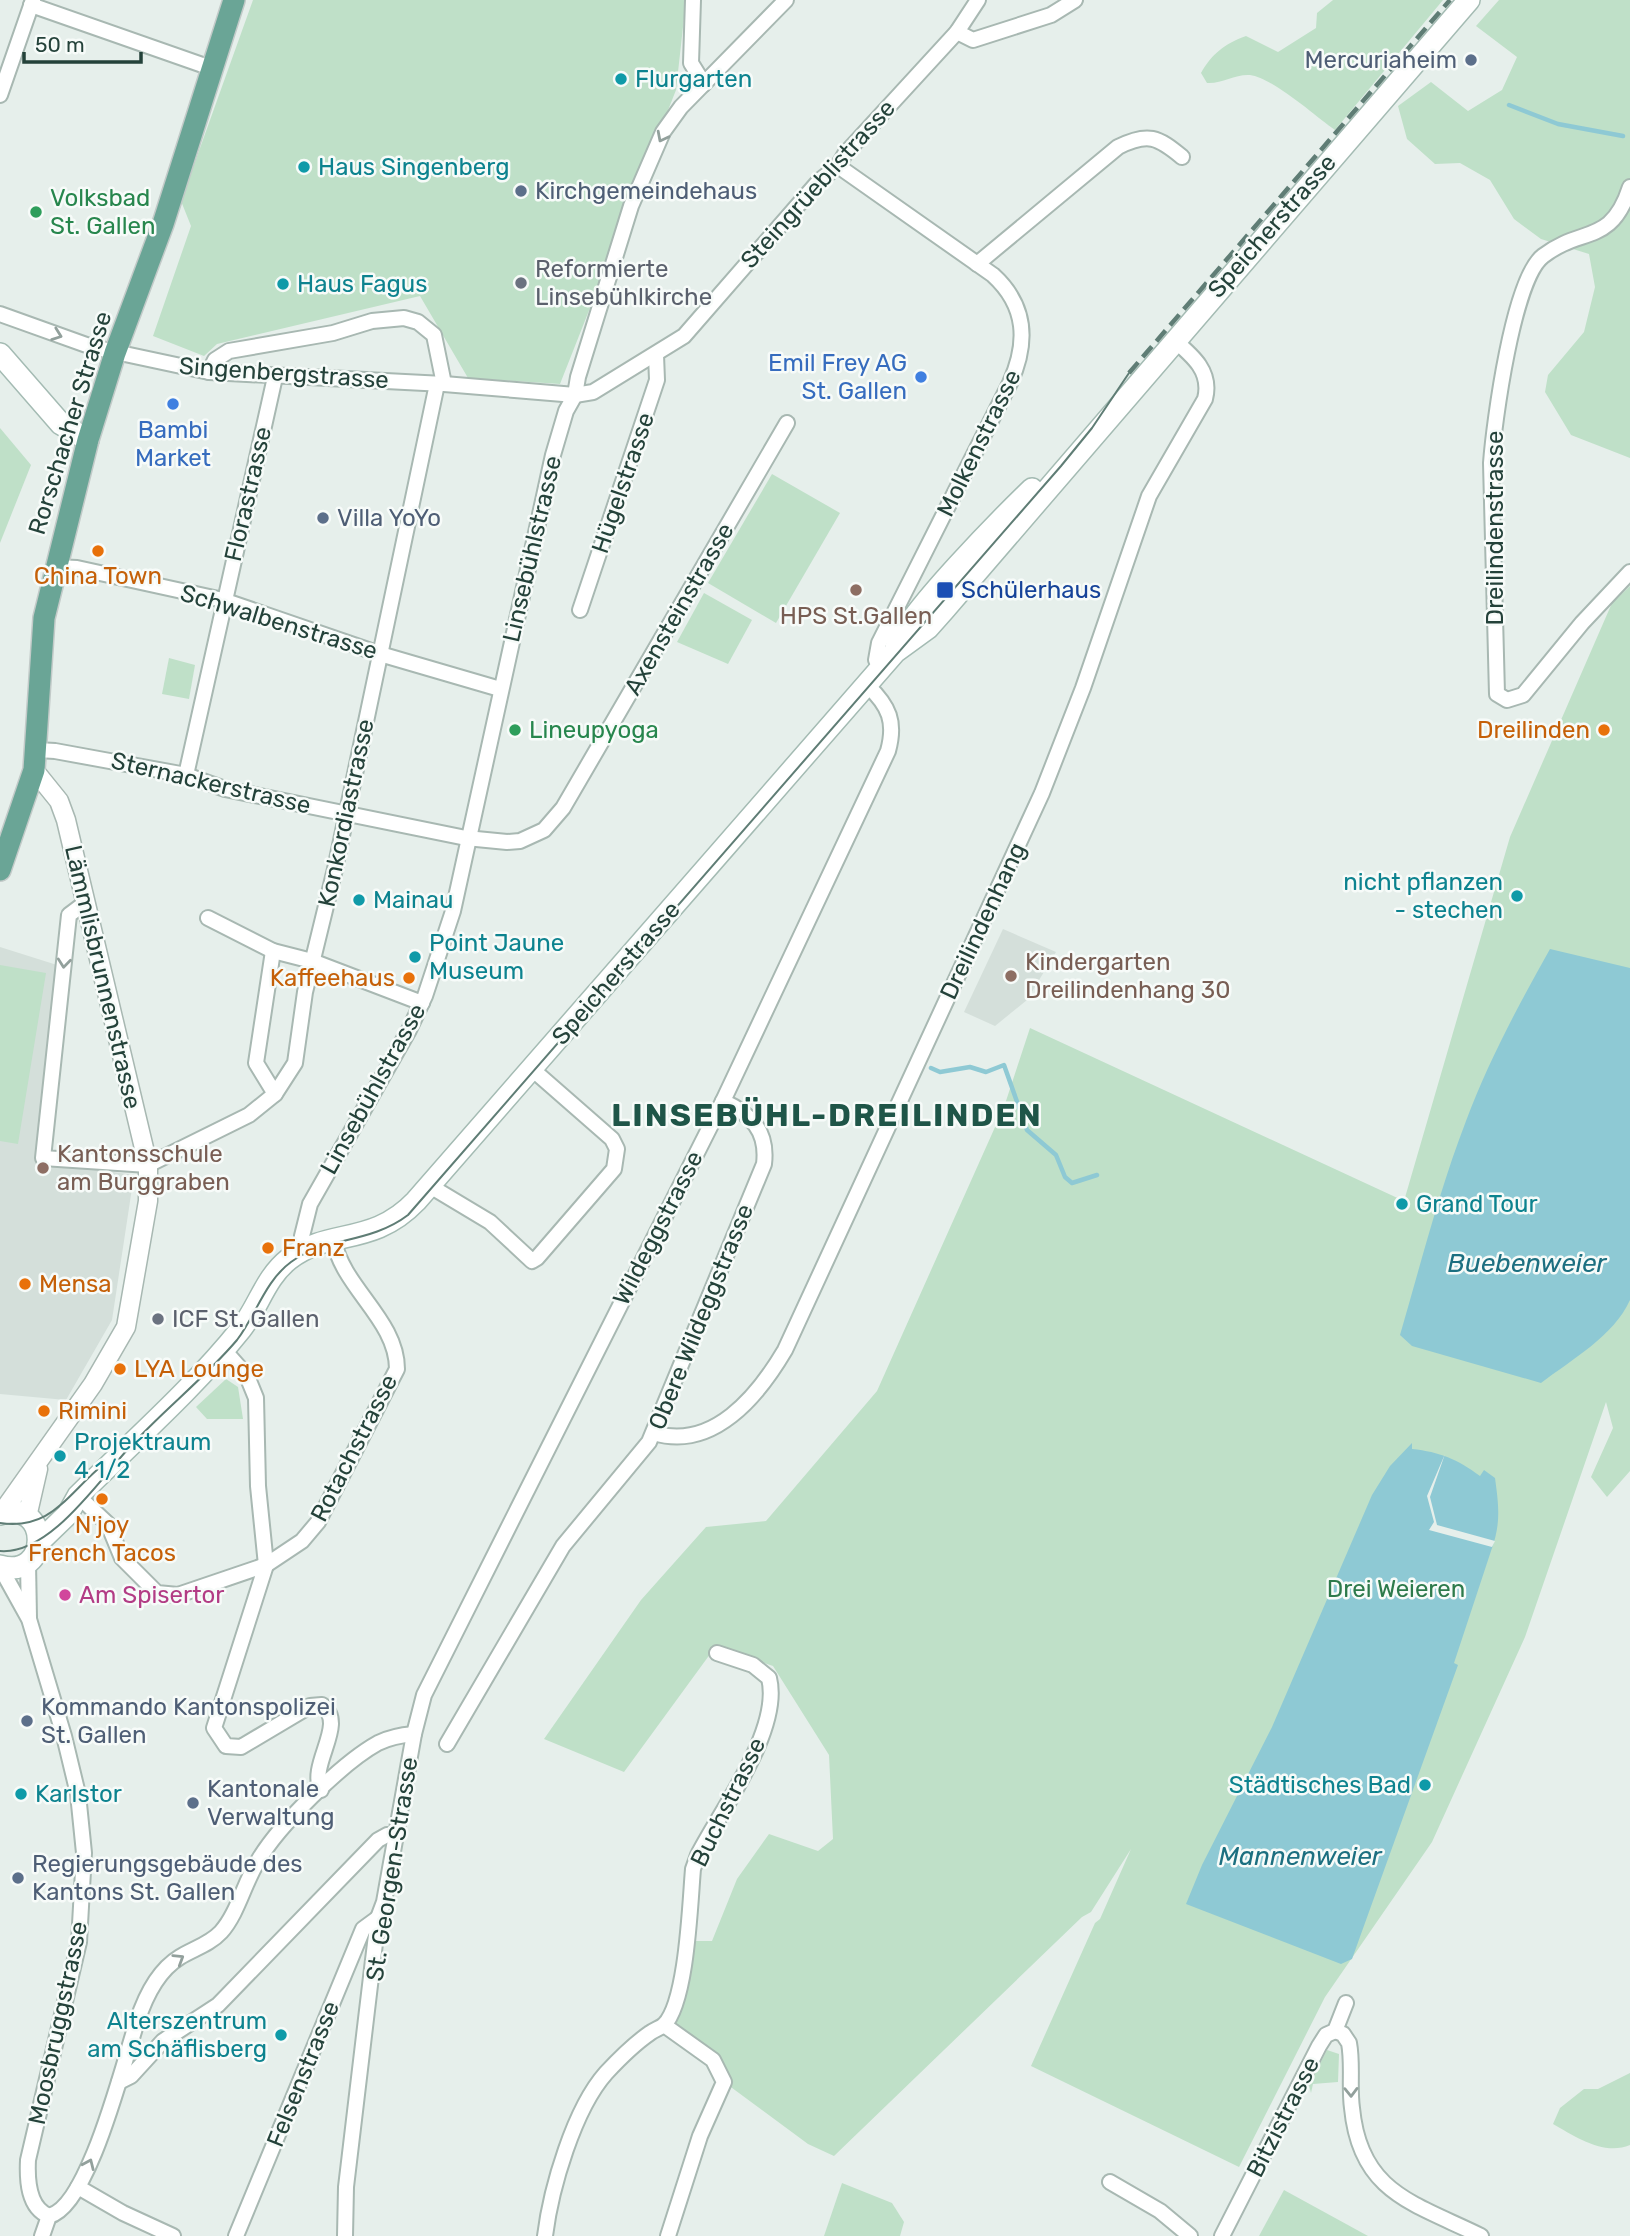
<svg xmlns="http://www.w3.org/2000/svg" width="1630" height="2236" font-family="Rubik,sans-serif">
<rect width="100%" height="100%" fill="#e6efeb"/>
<g fill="#d4dfda">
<polygon points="1003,929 1056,952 1027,1000 995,1026 964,1012"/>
<polygon points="0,947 57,965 39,1161 134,1175 112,1320 66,1400 0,1394"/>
</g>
<g fill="#bfe0c8">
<polygon points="253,0 686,0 676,90 560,384 468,378 420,296 217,344 204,356 153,336 191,226 181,201"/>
<path d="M1333,0H1443L1335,130C1315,116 1273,78 1250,75C1235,74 1222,84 1207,83L1201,73C1212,54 1224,44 1246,36L1278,52L1316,28L1317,13Z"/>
<polygon points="1499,0 1630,0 1630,458 1571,435 1545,392 1548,375 1584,332 1595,287 1589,254 1541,239 1514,219 1490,180 1460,163 1435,164 1407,139 1398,106 1431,82 1468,111 1502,90 1517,57 1476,26"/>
<polygon points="0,428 31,465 0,543"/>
<polygon points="772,474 840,513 776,623 708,583"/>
<polygon points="1630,586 1630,1471 1607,1497 1591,1477 1613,1428 1606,1402 1525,1637 1432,1842 1325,1997 1239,2167 1031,2066 1095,1923 1100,1919 1131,1849 1091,1912 1082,1917 834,2156 808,2144 724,2082 720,2070 672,2030 686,1941 712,1941 737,1879 769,1834 818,1851 833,1839 829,1755 773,1666 716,1646 624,1772 544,1739 641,1600 706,1527 766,1521 877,1391 1004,1107 1030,1028 1404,1201 1510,837 1612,603"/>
<polygon points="704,593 752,620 728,664 677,642"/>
<polygon points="169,658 195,665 189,699 162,694"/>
<polygon points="0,965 46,973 18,1144 0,1141"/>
<polygon points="226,1379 238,1387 243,1419 207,1419 196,1407"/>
<polygon points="1327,2050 1339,2054 1338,2082 1313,2084 1311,2093 1309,2085"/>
<path d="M1630,2073V2145C1604,2156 1576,2137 1553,2124L1560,2108L1584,2089H1598Z"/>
<polygon points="842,2183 892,2203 904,2222 900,2236 824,2236"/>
<polygon points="1284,2190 1368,2236 1259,2236"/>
</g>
<g fill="#8ec9d4">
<path d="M1550,949L1630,968V1300C1614,1336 1571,1360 1541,1383L1412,1346L1400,1335C1421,1263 1439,1191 1466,1121C1488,1062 1519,1004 1550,949Z"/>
<path d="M1412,1443V1449C1440,1452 1457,1459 1480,1476L1484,1470L1495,1478C1499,1507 1501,1524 1491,1551L1454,1663L1458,1665L1352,1959L1341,1964L1186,1904L1202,1865L1272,1727L1372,1495L1390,1466Z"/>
</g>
<polygon fill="#e6efeb" points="1445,1454 1430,1497 1437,1525 1495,1541 1492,1547 1429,1530 1434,1522 1427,1496"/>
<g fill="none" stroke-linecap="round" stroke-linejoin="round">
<g stroke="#8ec9d4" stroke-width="4.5">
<polyline points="1509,105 1558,124 1623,136"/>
<polyline points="931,1068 940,1072 970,1067 986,1072 1004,1065 1027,1130 1056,1155 1065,1177 1072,1183 1097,1175"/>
</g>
<defs>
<g id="minor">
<polyline points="693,0 691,63 704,84"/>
<polyline points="31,5 211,68"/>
<polyline points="957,32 973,40 1051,15 1075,0"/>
<polyline points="0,95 33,0"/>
<path d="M838,166L993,275C1027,306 1028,343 1010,383L879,643L876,660L881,668"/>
<path d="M1630,187C1611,246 1582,226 1543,256C1513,279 1494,423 1491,463L1497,694L1507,700L1523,695L1582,623L1630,572"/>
<path d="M977,264L1118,147C1148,132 1158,137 1182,157"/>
<polyline points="0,314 92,347 209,372 444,384 575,395 593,392 684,336 819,181 838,166 845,154 957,32 978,0"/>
<polyline points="209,372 215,360 229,351 333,333 372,321 404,318 418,322 434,335 444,384"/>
<polyline points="55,567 77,568 223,600 380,654 500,689"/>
<polyline points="580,610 657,380 656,355"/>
<polyline points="37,750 55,751 186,775 225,789 466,838 507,842 520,841 544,830 563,808 787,423"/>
<polyline points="186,775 275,377"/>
<polyline points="85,903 69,915 43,1158 148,1165 249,1115 275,1094 295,1063 305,992 335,869 437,384"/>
<polyline points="208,918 273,951 312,961 422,1003"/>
<polyline points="273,951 256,1063 275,1094"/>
<polyline points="430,1186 490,1222 532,1261 537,1258 614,1169 617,1149 612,1139 532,1069"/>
<polyline points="306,1248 302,1236 310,1204 409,1030 425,996 453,911 553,455 566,411 575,395 578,377 631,206 663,132 681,107 786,0"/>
<path d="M223,1349L247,1376L256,1398L258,1486L266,1565L214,1728L226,1746L241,1747L310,1706L322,1705C348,1724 308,1764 321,1790"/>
<path d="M654,1433C713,1451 758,1396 785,1350L1042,793L1083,688L1149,496L1205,399C1212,372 1193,356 1174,340"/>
<path d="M78,1496L108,1524L122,1558L157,1593L178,1595L266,1565L302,1541L318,1522L397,1369C397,1320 343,1288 334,1241"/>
<polyline points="28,1563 29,1618"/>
<path d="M0,1567L29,1619L64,1736L78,1794L84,1853L79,1942L28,2160C27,2180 28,2208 49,2216"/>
<path d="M447,1744L563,1546L649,1442L764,1164C768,1131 751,1114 723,1101"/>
<polyline points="664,2025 713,2060 724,2082 700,2136 668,2236"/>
<path d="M1335,2031L1343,2034L1349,2043C1353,2064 1349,2087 1352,2108C1360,2193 1414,2203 1481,2236"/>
<polyline points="119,2082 131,2076 163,2041 218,2005 378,1840 387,1835 397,1835"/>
<polyline points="1110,2182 1160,2211 1190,2236"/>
<polyline points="78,2187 123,2213 173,2236"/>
<path d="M42,2236L49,2216C89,2207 124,2060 137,2022C145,1997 157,1971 180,1957C193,1949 210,1944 221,1932C238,1913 244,1883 258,1861C278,1826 342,1763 378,1743C390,1737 402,1735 414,1734"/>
<polyline points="236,2236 363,1929 378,1918"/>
<path d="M345,2236L346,2187L378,1918L384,1902L414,1734L424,1695L723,1101L888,751C896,722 889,706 868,686"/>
<path d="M545,2236C551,2188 574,2109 606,2073C619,2059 634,2044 650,2033C654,2030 660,2028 664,2025C687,2002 690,1903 693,1869L698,1855C721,1810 782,1729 769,1678L753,1665L717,1653"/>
<polyline points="1222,2236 1319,2046 1326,2035 1335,2031 1346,2003"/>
</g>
<g id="tertiary">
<polyline points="1,1514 93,1384 126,1327 148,1201 148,1165 66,820 59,801 34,770"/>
<polyline points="27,1517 38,1469"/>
</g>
<g id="secondary">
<polyline points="0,354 61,424 88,440"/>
<path d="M896,647C905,616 1005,515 1032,489"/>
<path d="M0,1514C51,1498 51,1581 0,1566"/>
<path d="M39,1542L68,1514L78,1496C132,1442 193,1389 241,1329C259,1306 265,1278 289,1259C329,1228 372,1247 416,1201L895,652L928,628L944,610L1469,0"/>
</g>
<polyline id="primary" points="0,870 34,770 44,618 88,440 115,353 163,224 234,0"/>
</defs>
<use href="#minor" stroke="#a8b8b2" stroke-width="18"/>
<use href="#tertiary" stroke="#a8b8b2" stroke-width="21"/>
<use href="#secondary" stroke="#a4bbb3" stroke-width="24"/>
<use href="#primary" stroke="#c2cac8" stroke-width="24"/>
<use href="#minor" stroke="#fff" stroke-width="14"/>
<use href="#tertiary" stroke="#fff" stroke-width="18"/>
<use href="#secondary" stroke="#fff" stroke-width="21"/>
<use href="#primary" stroke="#6aa596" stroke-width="21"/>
<g stroke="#5f7d75" stroke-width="2">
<path d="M0,1523C49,1530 65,1498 98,1469"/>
<path d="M0,1551C49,1555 97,1483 128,1449C162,1411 204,1379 237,1340C256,1315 265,1281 291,1262C324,1237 370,1244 408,1215L1061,466L1092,428L1129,373"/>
</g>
<polyline stroke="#5f7d75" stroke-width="4.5" stroke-dasharray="14 7" stroke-linecap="butt" points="1129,373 1450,0"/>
</g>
<defs><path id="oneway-chevron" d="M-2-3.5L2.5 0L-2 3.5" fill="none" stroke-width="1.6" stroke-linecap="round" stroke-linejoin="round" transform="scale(1.75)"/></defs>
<g stroke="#92a09c">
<use href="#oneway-chevron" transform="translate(662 137) rotate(117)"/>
<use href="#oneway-chevron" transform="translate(57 335) rotate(20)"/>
<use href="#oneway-chevron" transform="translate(64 963) rotate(96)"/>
<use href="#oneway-chevron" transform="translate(179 1959) rotate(-32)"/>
<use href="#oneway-chevron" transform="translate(1351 2092) rotate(89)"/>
<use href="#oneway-chevron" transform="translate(89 2164) rotate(-66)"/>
</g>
<g fill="#5c6f8a" stroke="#f7fbf9" stroke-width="2.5">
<circle cx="1471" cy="60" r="7"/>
<circle cx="521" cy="191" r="7"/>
<circle cx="323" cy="518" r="7"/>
<circle cx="27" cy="1721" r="7"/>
<circle cx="193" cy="1803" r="7"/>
<circle cx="18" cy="1878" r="7"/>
</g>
<g fill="#0f9aa8" stroke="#f7fbf9" stroke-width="2.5">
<circle cx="621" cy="79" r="7"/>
<circle cx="304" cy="167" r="7"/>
<circle cx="283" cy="284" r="7"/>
<circle cx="1517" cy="896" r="7"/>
<circle cx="359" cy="900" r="7"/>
<circle cx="415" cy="957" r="7"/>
<circle cx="1402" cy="1204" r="7"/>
<circle cx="60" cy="1456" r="7"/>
<circle cx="1425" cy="1785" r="7"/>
<circle cx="21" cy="1794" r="7"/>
<circle cx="281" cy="2035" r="7"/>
</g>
<g fill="#2e9e5b" stroke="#f7fbf9" stroke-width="2.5">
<circle cx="36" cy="212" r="7"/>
<circle cx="515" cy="730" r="7"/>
</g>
<g fill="#6b7280" stroke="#f7fbf9" stroke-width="2.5">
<circle cx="521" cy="283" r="7"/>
<circle cx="158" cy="1319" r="7"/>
</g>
<g fill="#3f7fe0" stroke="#f7fbf9" stroke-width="2.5">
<circle cx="921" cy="377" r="7"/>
<circle cx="173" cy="404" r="7"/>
</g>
<g fill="#e8710a" stroke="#f7fbf9" stroke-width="2.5">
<circle cx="98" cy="551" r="7"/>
<circle cx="1604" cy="730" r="7"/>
<circle cx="409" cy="978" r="7"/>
<circle cx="268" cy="1248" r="7"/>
<circle cx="25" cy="1284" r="7"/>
<circle cx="120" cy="1369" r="7"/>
<circle cx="44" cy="1411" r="7"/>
<circle cx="102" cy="1499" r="7"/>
</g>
<g fill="#8d6e63" stroke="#f7fbf9" stroke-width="2.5">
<circle cx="856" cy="590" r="7"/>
<circle cx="1011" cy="976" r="7"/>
<circle cx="43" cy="1168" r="7"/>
</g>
<rect fill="#1a4fb4" stroke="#f7fbf9" stroke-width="2.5" x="936" y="581" width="18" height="18" rx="3.5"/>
<circle fill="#d1479c" stroke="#f7fbf9" stroke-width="2.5" cx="65" cy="1595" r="7"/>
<g text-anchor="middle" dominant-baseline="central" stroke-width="5" stroke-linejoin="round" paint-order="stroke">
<g font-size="24" fill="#4e5e75" stroke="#f7fbf9" text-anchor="start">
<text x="1457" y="60" text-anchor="end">Mercuriaheim</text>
<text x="535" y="191">Kirchgemeindehaus</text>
<text x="337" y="518">Villa YoYo</text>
<text x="41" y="1707">Kommando Kantonspolizei<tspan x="41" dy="28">St. Gallen</tspan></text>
<text x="207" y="1789">Kantonale<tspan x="207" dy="28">Verwaltung</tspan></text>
<text x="32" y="1864">Regierungsgebäude des<tspan x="32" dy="28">Kantons St. Gallen</tspan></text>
</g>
<g font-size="24" fill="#0d838f" stroke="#f7fbf9" text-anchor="start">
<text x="635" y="79">Flurgarten</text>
<text x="318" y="167">Haus Singenberg</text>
<text x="297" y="284">Haus Fagus</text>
<text x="1503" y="882" text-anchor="end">nicht pflanzen<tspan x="1503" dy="28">- stechen</tspan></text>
<text x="373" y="900">Mainau</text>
<text x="429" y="943">Point Jaune<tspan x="429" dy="28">Museum</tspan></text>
<text x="1416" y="1204">Grand Tour</text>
<text x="74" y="1442">Projektraum<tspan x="74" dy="28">4 1/2</tspan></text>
<text x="1411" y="1785" text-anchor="end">Städtisches Bad</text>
<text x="35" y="1794">Karlstor</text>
<text x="267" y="2021" text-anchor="end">Alterszentrum<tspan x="267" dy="28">am Schäflisberg</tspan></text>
</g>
<g font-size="24" fill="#24423a" stroke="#f7fbf9">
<text transform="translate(818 184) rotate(-48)">Steingrüeblistrasse</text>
<text transform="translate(1272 226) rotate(-49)">Speicherstrasse</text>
<text transform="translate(284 373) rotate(4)">Singenbergstrasse</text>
<text transform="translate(70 423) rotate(-73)">Rorschacher Strasse</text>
<text transform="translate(979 443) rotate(-64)">Molkenstrasse</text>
<text transform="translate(623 483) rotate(-71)">Hügelstrasse</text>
<text transform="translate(248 494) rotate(-77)">Florastrasse</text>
<text transform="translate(1495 528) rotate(-90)">Dreilindenstrasse</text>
<text transform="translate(532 549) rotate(-77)">Linsebühlstrasse</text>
<text transform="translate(679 609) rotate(-60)">Axensteinstrasse</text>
<text transform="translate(279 622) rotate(17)">Schwalbenstrasse</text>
<text transform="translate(211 783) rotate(13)">Sternackerstrasse</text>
<text transform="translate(346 813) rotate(-78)">Konkordiastrasse</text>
<text transform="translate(983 921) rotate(-65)">Dreilindenhang</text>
<text transform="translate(616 973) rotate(-49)">Speicherstrasse</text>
<text transform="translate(103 977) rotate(77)">Lämmlisbrunnenstrasse</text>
<text transform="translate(373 1089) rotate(-61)">Linsebühlstrasse</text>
<text transform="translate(658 1228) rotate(-63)">Wildeggstrasse</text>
<text transform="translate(701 1317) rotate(-68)">Obere Wildeggstrasse</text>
<text transform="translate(354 1448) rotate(-63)">Rotachstrasse</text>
<text transform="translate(728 1802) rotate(-64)">Buchstrasse</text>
<text transform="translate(392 1869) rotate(-81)">St. Georgen-Strasse</text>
<text transform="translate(58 2023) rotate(-78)">Moosbruggstrasse</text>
<text transform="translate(303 2074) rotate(-68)">Felsenstrasse</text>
<text transform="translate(1283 2117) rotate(-63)">Bitzistrasse</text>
</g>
<g font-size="24" fill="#27864d" stroke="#f7fbf9" text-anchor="start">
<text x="50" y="198">Volksbad<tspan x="50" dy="28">St. Gallen</tspan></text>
<text x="529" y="730">Lineupyoga</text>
</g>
<g font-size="24" fill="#5b616d" stroke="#f7fbf9" text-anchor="start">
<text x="535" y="269">Reformierte<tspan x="535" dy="28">Linsebühlkirche</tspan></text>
<text x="172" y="1319">ICF St. Gallen</text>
</g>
<g font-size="24" fill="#366cbe" stroke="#f7fbf9" text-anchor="end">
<text x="907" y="363">Emil Frey AG<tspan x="907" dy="28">St. Gallen</tspan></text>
<text x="173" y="430" text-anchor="middle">Bambi<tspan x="173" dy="28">Market</tspan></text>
</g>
<g font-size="24" fill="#c56008" stroke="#f7fbf9" text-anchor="start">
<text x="98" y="576" text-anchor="middle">China Town</text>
<text x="1590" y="730" text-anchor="end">Dreilinden</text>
<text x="395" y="978" text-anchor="end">Kaffeehaus</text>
<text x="282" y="1248">Franz</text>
<text x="39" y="1284">Mensa</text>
<text x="134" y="1369">LYA Lounge</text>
<text x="58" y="1411">Rimini</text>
<text x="102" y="1525" text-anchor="middle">N'joy<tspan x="102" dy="28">French Tacos</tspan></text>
</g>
<g font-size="24" fill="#164399" stroke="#f7fbf9" text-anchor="start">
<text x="961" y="590">Schülerhaus</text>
</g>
<g font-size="24" fill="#785e54" stroke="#f7fbf9" text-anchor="start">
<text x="856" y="616" text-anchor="middle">HPS St.Gallen</text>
<text x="1025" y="962">Kindergarten<tspan x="1025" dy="28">Dreilindenhang 30</tspan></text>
<text x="57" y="1154">Kantonsschule<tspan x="57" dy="28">am Burggraben</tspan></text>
</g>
<g font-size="24" fill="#2d7a4b" stroke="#f7fbf9">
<text x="1396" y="1589">Drei Weieren</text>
</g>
<g font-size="24" fill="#b23c85" stroke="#f7fbf9" text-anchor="start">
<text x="79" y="1595">Am Spisertor</text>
</g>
<g font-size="26" font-style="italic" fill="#1c6f80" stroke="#f7fbf9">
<text x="1527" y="1263">Buebenweier</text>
<text x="1300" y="1856">Mannenweier</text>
</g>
<g font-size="32" font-weight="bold" letter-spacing="2" fill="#1f5548" stroke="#f7fbf9">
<text x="827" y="1115">LINSEBÜHL-DREILINDEN</text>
</g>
</g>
<path d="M24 52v10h117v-10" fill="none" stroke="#24423a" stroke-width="3.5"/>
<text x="35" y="52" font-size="21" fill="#24423a" stroke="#f7fbf9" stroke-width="5" paint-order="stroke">50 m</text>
</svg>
